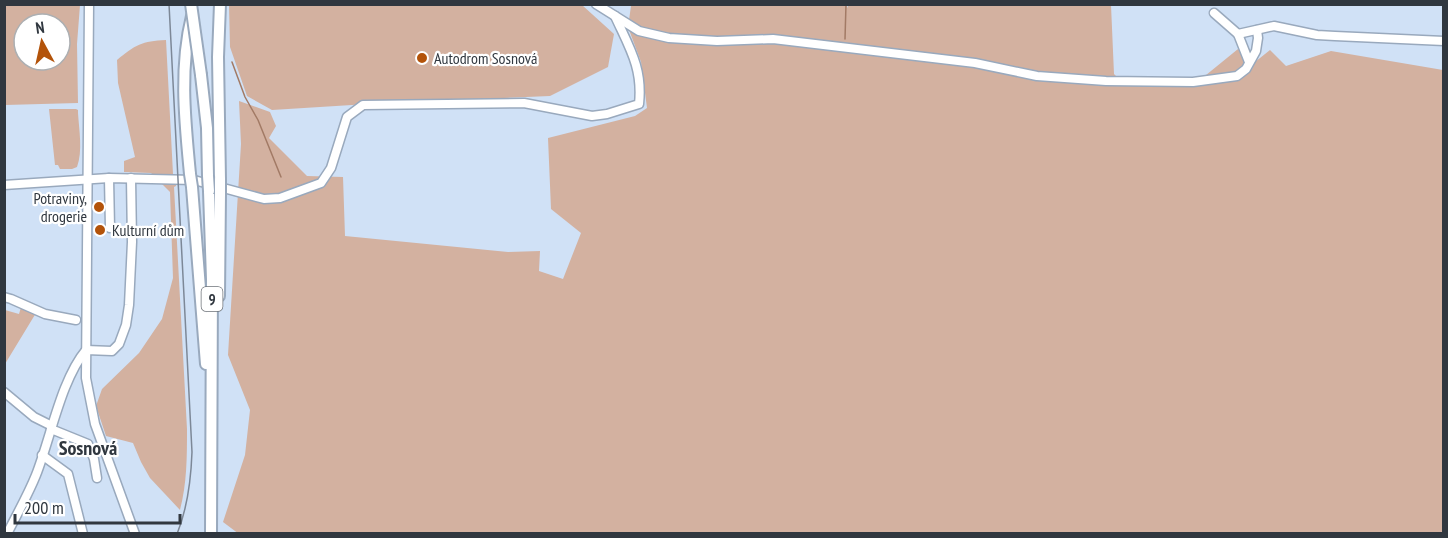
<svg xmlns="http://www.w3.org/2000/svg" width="1448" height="538" font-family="'PT Sans Narrow',sans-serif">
<rect width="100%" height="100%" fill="#d0e1f6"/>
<g fill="#d3b1a0" fill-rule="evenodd">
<polygon points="846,4 848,8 848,4 1111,5 1114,74 1116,76 1116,82 1195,84 1238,49 1252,69 1255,62 1270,50 1286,66 1331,51 1443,70 1443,533 239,534 223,522 245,455 250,410 228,355 241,144 239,101 270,112 276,126 269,138 307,176 343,177 345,236 508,252 540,251 539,271 563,279 581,233 551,209 548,138 635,116 647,108 641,62 628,27 631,6"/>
<path d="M4,5H80L77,44L78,103L5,105ZM24,24H60V60H24Z"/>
<polygon points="229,5 582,5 614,34 608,67 550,96 368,104 272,110 247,96 230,47"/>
<path d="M166,40L173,174H175L176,186L174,187L187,429C187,457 187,483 180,510L150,478L141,462L133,443L106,436L96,406L102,389L139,353L162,319L173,278L170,192L151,173L124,172V161L135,157L118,83L117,60C135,45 142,41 166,40Z"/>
<path d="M76,109L78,110V113C79,130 83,151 77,167L72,169H60L58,165H55L49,109Z"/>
<polygon points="22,304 36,313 5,364 5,310 19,314"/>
</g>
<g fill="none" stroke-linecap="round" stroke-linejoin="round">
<g stroke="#a27a65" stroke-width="1.5">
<polyline points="845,39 846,4"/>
<polyline points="232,62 245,97 258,120 281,177"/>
</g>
<defs>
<g id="minor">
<polyline points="89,4 86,378 95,424 135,534"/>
<polyline points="596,4 639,31 669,38 717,41 773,39 975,63 1037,76 1106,81 1193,82 1237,76 1246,69 1256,51 1258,38 1257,30"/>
<polyline points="1214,13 1238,34 1249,62"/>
<polyline points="1238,34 1274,26 1317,35 1335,36 1444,41"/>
<polyline points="109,178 110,228"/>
<path d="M4,185L109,178L194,180L264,199L280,198L321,183L331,168L347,117L363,105L524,103L592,116L607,114L639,104C643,68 629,47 615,16"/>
<polyline points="4,297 11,299 45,314 76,320"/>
<polyline points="4,392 34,417 52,426"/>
<polyline points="51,429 88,444 94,459 97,478"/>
<polyline points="42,455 68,474 83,534"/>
<path d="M7,534C17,514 28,495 36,475C51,437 61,380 86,350L112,351L119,344L126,325L129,305L132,242L131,178"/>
</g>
<g id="major">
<polyline points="220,4 218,57 220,180"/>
<polyline points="201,75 207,128 208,176"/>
<path d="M190,174C185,121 179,68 192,16"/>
<polyline points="192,187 206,364"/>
<polyline points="209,191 212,279 211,534"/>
<polyline points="219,296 220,194"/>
</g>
</defs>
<use href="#minor" stroke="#99a9bd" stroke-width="11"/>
<use href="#major" stroke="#99a9bd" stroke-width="14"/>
<use href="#minor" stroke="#fff" stroke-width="8"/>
<use href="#major" stroke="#fff" stroke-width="10"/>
<path stroke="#7d8897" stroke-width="1.5" d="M169,4L192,452C191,480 188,507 177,534"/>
<defs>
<g id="major-bridge">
<polyline points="191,4 201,75"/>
<polyline points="190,174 192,187"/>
<polyline points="208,176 209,191"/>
<polyline points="220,194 220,180"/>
</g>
</defs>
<use href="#major-bridge" stroke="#99a9bd" stroke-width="14" stroke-linecap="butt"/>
<use href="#major-bridge" stroke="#fff" stroke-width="10"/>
</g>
<g fill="#b3530a" stroke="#fff" stroke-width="2">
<circle cx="422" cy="58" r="6"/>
<circle cx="99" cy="207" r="6"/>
<circle cx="100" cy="230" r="6"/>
</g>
<g text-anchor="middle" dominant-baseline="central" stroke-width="4.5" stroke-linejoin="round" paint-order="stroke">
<rect fill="#fff" stroke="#6e7379" stroke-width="1.5" x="201.5" y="287" width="21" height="24" rx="4.5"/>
<g font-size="15" font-weight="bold" fill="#30373f">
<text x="212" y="299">9</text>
</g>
<g font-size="16" fill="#30373f" stroke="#fff" text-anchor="start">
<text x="434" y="58">Autodrom Sosnová</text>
<text x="87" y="198" text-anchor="end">Potraviny,<tspan x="87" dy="18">drogerie</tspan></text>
<text x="112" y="230">Kulturní dům</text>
</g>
<g font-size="20" font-weight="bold" fill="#30373f" stroke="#fff">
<text x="88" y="448">Sosnová</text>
</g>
</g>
<rect width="1448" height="538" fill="none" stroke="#30373f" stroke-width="12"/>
<g transform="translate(42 42) rotate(352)"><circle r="28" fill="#ffffff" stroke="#acafb2" stroke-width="1.5"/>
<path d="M0-4.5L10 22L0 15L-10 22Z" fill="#b3530a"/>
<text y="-9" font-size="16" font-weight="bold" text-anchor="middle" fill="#30373f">N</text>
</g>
<path d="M15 514v9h165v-9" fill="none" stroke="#30373f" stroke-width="3"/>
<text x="24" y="514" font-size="18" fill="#30373f" stroke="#ffffff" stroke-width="4.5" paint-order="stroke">200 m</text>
</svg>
